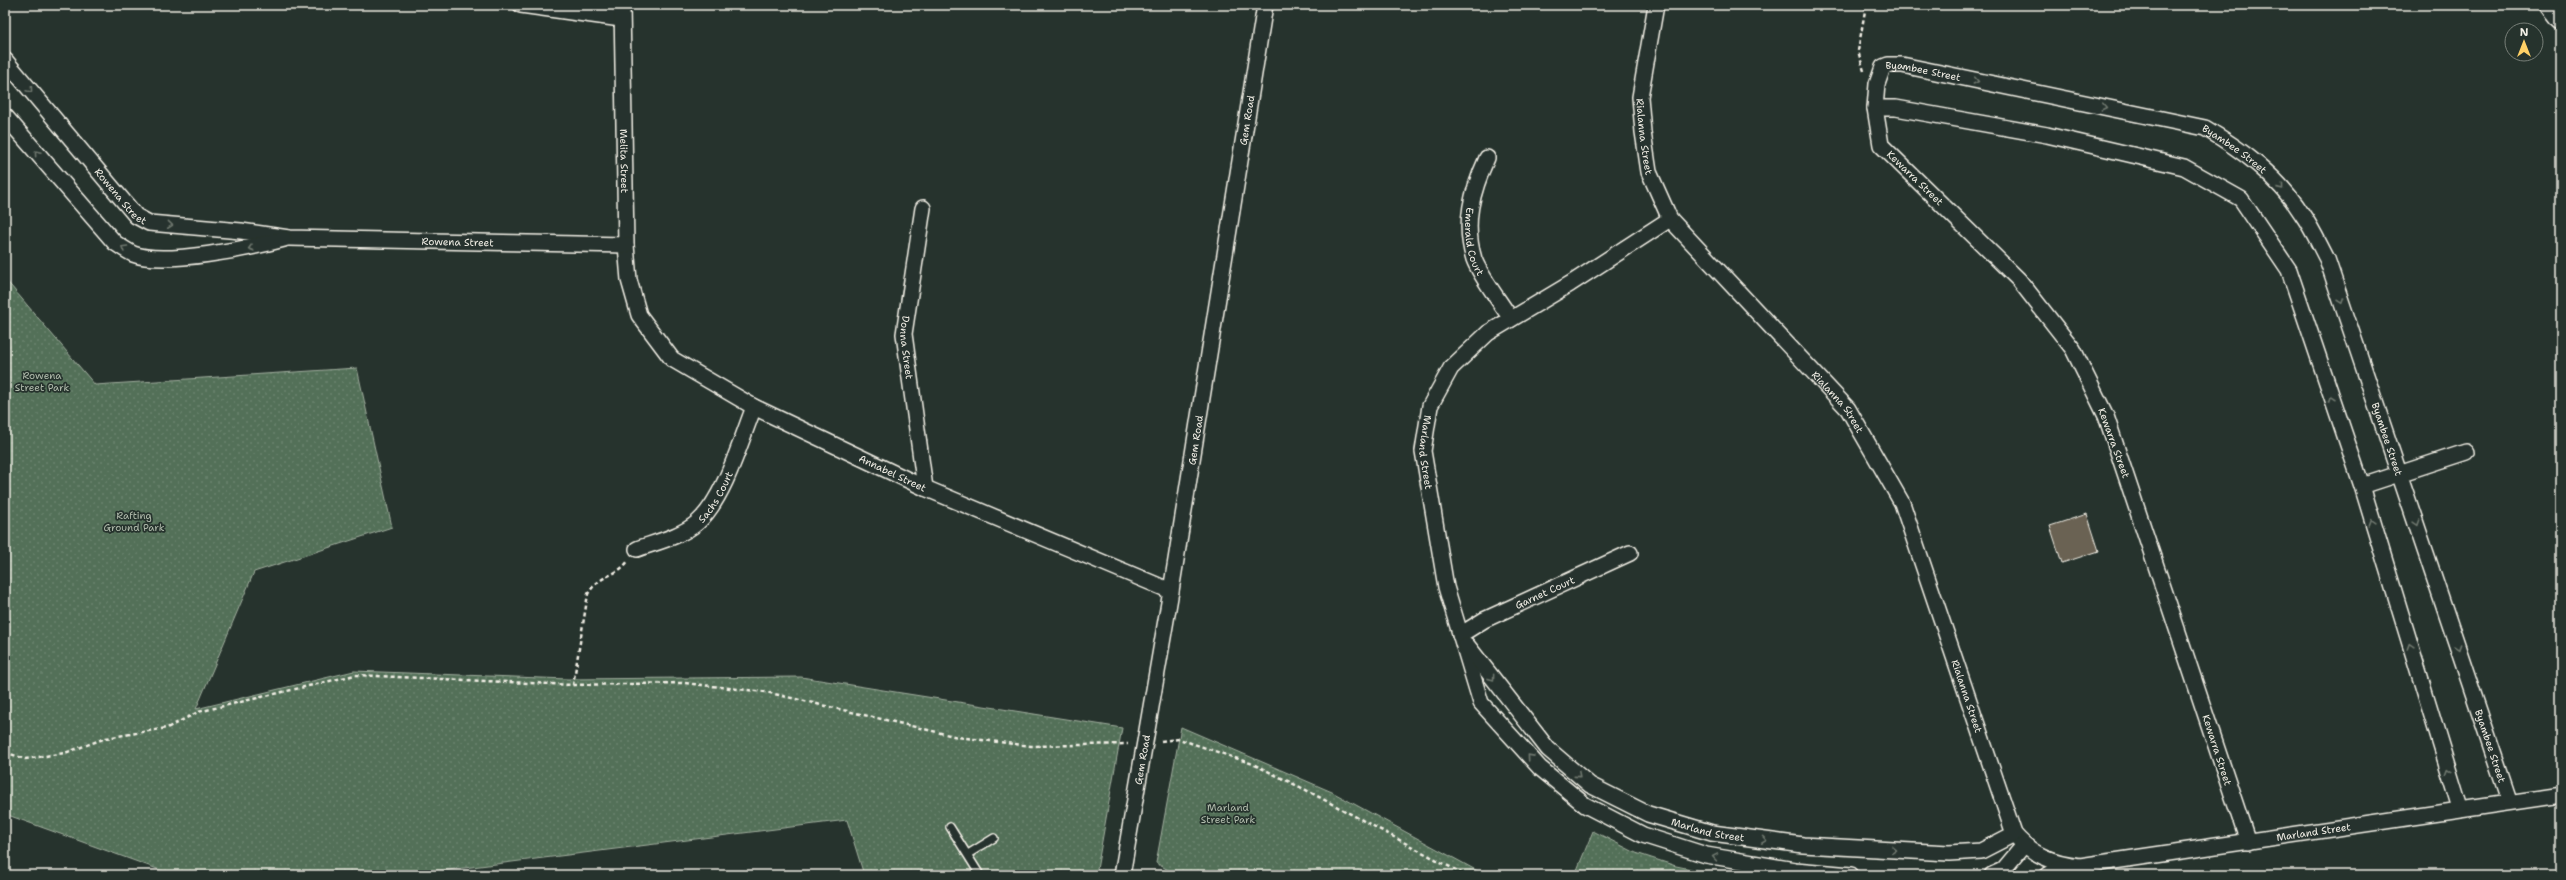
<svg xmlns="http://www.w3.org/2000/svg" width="2566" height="880" font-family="'Shantell Sans',sans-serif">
<defs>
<pattern id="grass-dots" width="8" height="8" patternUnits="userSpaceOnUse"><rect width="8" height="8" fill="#527058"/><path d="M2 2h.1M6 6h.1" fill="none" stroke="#6c8570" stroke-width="1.8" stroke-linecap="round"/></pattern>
</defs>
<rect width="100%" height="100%" fill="#26332d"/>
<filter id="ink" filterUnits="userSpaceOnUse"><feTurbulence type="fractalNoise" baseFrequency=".025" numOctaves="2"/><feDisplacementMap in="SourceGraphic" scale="8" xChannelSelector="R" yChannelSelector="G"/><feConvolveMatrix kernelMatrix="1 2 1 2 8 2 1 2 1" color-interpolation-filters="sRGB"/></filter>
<g filter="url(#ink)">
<g fill="url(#grass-dots)" stroke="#a3b0a0">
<polygon points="5,279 95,385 357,368 392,527 254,572 196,709 354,671 568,679 801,677 1122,728 1096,875 864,875 847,820 408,875 174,875 5,814"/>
<polygon points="1181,727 1332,792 1485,875 1177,875 1156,863"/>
<polygon points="1593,831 1636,853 1676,866 1720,875 1575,875"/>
</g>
<polygon fill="#6a6253" stroke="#f4f1e8" points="2087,514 2099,551 2062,563 2050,526"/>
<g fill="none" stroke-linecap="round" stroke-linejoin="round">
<defs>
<g id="service">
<polyline points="950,827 980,875"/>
<polyline points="968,854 994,838"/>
</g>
<g id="minor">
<polyline points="521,5 621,19"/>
<path id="s1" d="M622,5L626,245L629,280L639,315L672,359L754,407L925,488L1171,591"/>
<path id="s2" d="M1656,5L1640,97L1643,132L1649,172L1670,219L1848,409L1902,503L2014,834C2032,855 2052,863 2080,866L2561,795"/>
<path id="s3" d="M5,60L136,216L149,223L241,231L289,238L626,245"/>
<polyline points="1875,108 1896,108 2047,135 2184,167 2241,199 2289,270 2362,486 2460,808"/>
<path d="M5,116L115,243C120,246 127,251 133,254C164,266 251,248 284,239"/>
<path id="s4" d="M1487,158C1472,191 1463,223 1474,259C1480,276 1501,303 1511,319"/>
<path id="s5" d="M923,208L904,334L925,488"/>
<path id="s6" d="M1670,219L1570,284L1488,333L1451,368L1430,406L1423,451L1446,587L1481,703L1540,768L1585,805L1643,835L1706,855L1795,870L1851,875"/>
<polyline points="2362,486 2466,452"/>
<path id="s7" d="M637,549C657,542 682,536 698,522C724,499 741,440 754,407"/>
<path id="s8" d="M1460,635L1484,620L1630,553"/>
<path id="s9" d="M1467,645L1548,749L1590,785L1648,814L1712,833L1803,845L1949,853L1981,851L2014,834"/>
<path id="s10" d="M2248,842L2106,416L2073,349L2019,280L1881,145L1875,108L1877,84L1883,67L1888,65H1902L2205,128C2242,150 2278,176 2302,214C2312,228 2319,244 2327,259L2509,800"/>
<path id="s11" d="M1122,875L1171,591L1265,5"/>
<polyline points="1992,875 2003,870 2024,845"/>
<polyline points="2048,875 2066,865"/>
</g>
<polyline id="tertiary" points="2550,5 2561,19"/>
</defs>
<use href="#service" stroke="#f4f1e8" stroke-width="10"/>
<use href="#minor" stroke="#f4f1e8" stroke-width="18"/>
<use href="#tertiary" stroke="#f4f1e8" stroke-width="22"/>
<g stroke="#f4f1e8" stroke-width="2.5" stroke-dasharray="4 3" stroke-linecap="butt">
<polyline points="1864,71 1858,51 1866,5"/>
<polyline points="573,685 684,683 766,692 958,737 1031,746 1128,744"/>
<polyline points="1161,741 1179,739 1253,764 1304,789 1465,875"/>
<path d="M5,752L25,759L65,753L106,738L167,728L198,712L355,675L573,685L588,594C600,573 616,578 628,561"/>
</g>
<use href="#service" stroke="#26332d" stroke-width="7"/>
<use href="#minor" stroke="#26332d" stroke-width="15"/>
<use href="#tertiary" stroke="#26332d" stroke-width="19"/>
</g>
<defs><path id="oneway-chevron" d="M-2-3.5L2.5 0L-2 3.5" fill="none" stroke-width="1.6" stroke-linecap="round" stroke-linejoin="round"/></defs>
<g stroke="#6e766e">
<use href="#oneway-chevron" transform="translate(1976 81) rotate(12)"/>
<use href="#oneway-chevron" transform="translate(30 90) rotate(50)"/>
<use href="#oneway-chevron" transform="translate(2104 107) rotate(12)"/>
<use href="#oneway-chevron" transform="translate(37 153) rotate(-131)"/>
<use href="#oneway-chevron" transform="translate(2281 187) rotate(51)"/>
<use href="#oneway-chevron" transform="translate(170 225) rotate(6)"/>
<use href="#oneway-chevron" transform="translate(124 248) rotate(-149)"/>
<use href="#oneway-chevron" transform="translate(251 248) rotate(165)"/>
<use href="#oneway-chevron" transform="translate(2341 301) rotate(71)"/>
<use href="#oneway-chevron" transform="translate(2332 399) rotate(-109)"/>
<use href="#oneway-chevron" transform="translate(2372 522) rotate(-107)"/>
<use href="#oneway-chevron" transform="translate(2417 523) rotate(72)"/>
<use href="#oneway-chevron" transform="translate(2410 646) rotate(-107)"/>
<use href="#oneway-chevron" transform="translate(2458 647) rotate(72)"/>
<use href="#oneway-chevron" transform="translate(1492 678) rotate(54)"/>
<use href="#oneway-chevron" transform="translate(1530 757) rotate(-132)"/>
<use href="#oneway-chevron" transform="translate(2448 771) rotate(-107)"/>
<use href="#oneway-chevron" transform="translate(1578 775) rotate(41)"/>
<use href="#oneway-chevron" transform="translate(1764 840) rotate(8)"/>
<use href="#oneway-chevron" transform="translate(1894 850) rotate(3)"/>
<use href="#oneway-chevron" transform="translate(1715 857) rotate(-170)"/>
</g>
</g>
<g text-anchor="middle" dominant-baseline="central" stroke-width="3.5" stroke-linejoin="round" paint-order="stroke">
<g font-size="10" fill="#f4f1e8" stroke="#26332d">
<text stroke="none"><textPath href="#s10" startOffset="925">Byambee Street</textPath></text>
<text stroke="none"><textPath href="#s11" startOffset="765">Gem Road</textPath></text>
<text stroke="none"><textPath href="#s2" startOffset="133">Rialanna Street</textPath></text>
<text stroke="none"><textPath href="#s10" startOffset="1249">Byambee Street</textPath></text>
<text stroke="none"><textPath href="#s1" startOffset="156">Melita Street</textPath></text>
<text transform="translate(1915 178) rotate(44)">Kewarra Street</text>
<text stroke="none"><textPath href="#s3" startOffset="179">Rowena Street</textPath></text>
<text stroke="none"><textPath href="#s3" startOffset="528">Rowena Street</textPath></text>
<text stroke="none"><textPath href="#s4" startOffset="87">Emerald Court</textPath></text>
<text stroke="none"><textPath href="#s5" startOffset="141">Donna Street</textPath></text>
<text stroke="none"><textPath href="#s2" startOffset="469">Rialanna Street</textPath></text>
<text stroke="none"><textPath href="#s10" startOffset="1585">Byambee Street</textPath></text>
<text stroke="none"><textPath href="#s11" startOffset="441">Gem Road</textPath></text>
<text transform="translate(2114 443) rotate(70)">Kewarra Street</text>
<text stroke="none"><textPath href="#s6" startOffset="356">Marland Street</textPath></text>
<text stroke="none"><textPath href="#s1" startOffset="615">Annabel Street</textPath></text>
<text stroke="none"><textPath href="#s7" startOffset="98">Sachs Court</textPath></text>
<text stroke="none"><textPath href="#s8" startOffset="95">Garnet Court</textPath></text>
<text stroke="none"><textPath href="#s2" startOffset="793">Rialanna Street</textPath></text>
<text stroke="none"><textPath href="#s10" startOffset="1909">Byambee Street</textPath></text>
<text transform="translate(2217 750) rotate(72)">Kewarra Street</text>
<text stroke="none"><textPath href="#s11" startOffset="117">Gem Road</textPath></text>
<text stroke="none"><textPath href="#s9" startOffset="314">Marland Street</textPath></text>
<text stroke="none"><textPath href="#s2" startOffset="1250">Marland Street</textPath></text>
</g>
<g font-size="10" fill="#b3bdae" stroke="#26332d">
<text x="42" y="375">Rowena<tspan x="42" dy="12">Street Park</tspan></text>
<text x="134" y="515">Rafting<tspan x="134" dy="12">Ground Park</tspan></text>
<text x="1228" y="807">Marland<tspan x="1228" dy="12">Street Park</tspan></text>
</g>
</g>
<rect width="2566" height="880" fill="none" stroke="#26332d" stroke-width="20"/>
<rect x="10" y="10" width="2546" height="860" fill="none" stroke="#f4f1e8" stroke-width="1.5" filter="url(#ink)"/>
<g transform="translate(2524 42)"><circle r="19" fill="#26332d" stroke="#787f78"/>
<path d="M0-3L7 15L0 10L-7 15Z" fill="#ffd166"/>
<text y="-6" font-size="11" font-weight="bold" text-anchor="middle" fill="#f4f1e8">N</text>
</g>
</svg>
